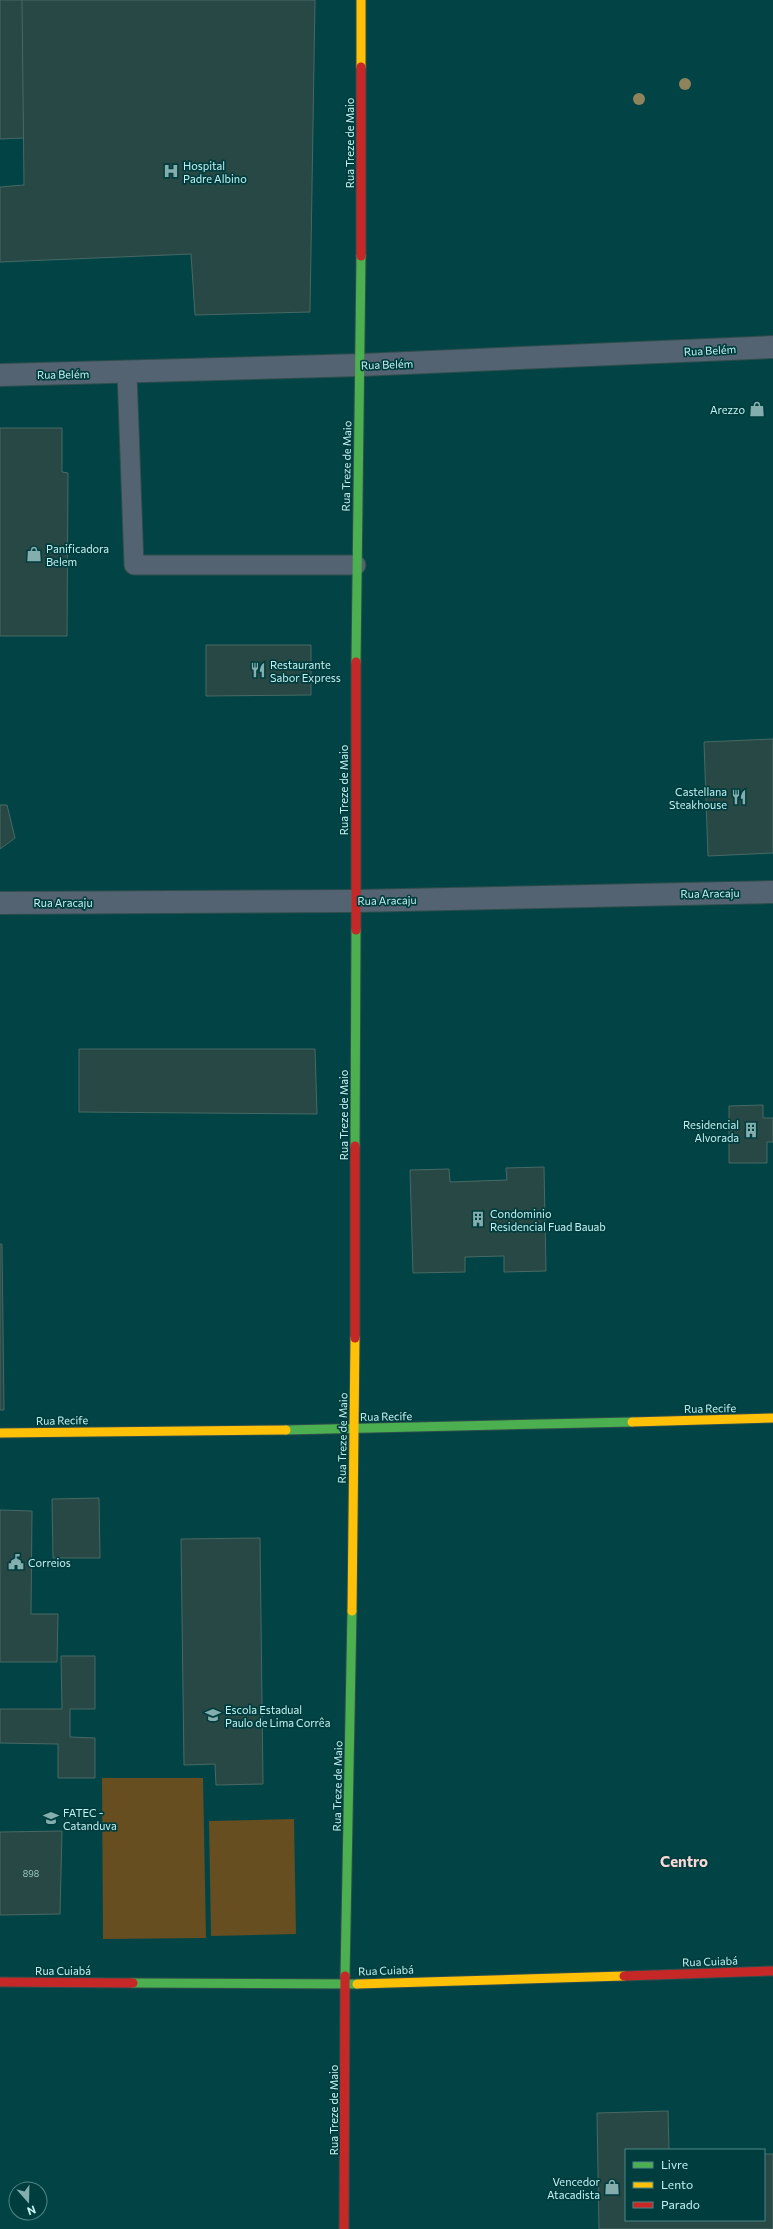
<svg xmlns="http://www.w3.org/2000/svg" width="773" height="2229" font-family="Commissioner,sans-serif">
<rect width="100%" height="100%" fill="#0e3030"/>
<path fill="#024445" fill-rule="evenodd" d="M0,0H773V2229H0ZM626,2150H764V2220H626ZM16,2189H40V2213H16Z"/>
<g fill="#664e20">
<polygon points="102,1778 203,1778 206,1938 103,1939"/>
<polygon points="294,1819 296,1934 211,1936 209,1821"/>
</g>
<g fill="#274844" stroke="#486965">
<polygon points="0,0 42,0 45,137 0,139"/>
<polygon points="22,0 315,0 310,312 195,315 191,254 0,262 0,187 24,185"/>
<polygon points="0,428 62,428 62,472 68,473 67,636 0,636"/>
<polygon points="206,645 311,645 311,695 206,696"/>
<polygon points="773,739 773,853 708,856 704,742"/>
<polygon points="0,805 7,805 15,838 0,849"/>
<polygon points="79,1049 315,1049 317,1114 79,1112"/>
<polygon points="763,1105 763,1118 773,1118 773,1142 767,1142 767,1163 729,1163 729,1106"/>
<polygon points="544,1167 546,1271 504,1272 504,1256 465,1257 465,1272 413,1273 410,1170 449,1169 450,1182 507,1180 506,1168"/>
<polygon points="0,1244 2,1244 4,1410 0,1410"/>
<polygon points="99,1498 100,1558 53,1558 52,1499"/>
<polygon points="0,1510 32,1511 31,1614 58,1614 57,1662 0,1662"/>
<polygon points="260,1538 263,1784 216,1785 215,1764 184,1765 181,1539"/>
<polygon points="61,1656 95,1656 95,1709 70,1709 70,1737 95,1738 95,1778 58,1778 58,1744 0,1743 0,1709 62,1709"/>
<polygon points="62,1831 60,1914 0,1915 0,1832"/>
<polygon points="668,2111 669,2150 626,2150 626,2220 764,2220 764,2154 773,2154 773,2229 599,2229 597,2113"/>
</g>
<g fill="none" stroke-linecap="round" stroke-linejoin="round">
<defs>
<polyline id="lane" points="127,373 134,565 356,565"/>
<g id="street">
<polyline points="0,375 361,365 773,347"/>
<polyline points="0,903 355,901 773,892"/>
</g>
<g id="fast">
<polyline points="356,662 361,256"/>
<polyline points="355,1146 356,930"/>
<polyline points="286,1430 632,1422"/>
<polyline points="345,1976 352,1611"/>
<polyline points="133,1983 357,1984"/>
</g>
<g id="slow">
<polyline points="361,0 361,67"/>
<polyline points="632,1422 773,1418"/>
<polyline points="0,1433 286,1430"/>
<polyline points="352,1611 355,1338"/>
<polyline points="357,1984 624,1976"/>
</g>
<g id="jam">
<polyline points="361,67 361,256"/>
<polyline points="356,930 356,662"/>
<polyline points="355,1338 355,1146"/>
<polyline points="624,1976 773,1971"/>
<polyline points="0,1982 133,1983"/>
<polyline points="344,2229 345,1976"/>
</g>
</defs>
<use href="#lane" stroke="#2e4d4d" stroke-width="21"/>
<use href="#street" stroke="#2e4d4d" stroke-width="24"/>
<use href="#fast" stroke="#2e4d4d" stroke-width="11"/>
<use href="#slow" stroke="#2e4d4d" stroke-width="11"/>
<use href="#jam" stroke="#2e4d4d" stroke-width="11"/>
<use href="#lane" stroke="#536372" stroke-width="19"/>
<use href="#street" stroke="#536372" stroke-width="22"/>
<use href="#fast" stroke="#4caf50" stroke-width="9"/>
<use href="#slow" stroke="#ffc107" stroke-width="9"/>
<use href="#jam" stroke="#c62828" stroke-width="9"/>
</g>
<g fill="#8f835c">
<circle cx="685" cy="84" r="6"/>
<circle cx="639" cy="99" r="6"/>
</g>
<defs>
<symbol id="hospital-bare" viewBox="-9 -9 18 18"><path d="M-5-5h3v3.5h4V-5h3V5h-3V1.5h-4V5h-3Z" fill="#84aeae" stroke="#003d3e" stroke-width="2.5" paint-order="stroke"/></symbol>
<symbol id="shop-bare" viewBox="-9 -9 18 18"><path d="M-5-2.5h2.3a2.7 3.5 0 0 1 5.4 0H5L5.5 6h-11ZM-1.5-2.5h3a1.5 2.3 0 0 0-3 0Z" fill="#84aeae" stroke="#003d3e" stroke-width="2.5" paint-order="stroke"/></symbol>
<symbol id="restaurant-bare" viewBox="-9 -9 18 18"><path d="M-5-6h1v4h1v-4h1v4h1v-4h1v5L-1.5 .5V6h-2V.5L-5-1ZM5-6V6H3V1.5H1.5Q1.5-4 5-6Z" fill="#84aeae" stroke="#003d3e" stroke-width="2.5" paint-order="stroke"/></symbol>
<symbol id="building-bare" viewBox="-9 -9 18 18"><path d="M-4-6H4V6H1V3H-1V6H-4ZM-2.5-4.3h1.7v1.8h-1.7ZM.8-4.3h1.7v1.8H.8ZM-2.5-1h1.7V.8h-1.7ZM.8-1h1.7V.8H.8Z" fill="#84aeae" stroke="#003d3e" stroke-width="2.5" paint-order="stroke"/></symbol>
<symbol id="civic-bare" viewBox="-9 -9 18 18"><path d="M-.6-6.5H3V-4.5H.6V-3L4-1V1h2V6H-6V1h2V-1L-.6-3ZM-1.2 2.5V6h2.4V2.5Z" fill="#84aeae" stroke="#003d3e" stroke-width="2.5" paint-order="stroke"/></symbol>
<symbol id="school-bare" viewBox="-9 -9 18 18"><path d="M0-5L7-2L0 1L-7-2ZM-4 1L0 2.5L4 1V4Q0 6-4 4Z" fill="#84aeae" stroke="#003d3e" stroke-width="2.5" paint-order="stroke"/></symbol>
<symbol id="university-bare" viewBox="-9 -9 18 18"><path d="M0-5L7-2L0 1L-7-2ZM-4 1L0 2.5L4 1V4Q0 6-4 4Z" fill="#84aeae" stroke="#003d3e" stroke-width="2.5" paint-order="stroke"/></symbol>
</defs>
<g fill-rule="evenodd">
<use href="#hospital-bare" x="160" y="160" width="22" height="22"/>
<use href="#shop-bare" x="746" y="398" width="22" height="22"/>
<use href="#shop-bare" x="23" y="543" width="22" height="22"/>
<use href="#restaurant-bare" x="247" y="659" width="22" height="22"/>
<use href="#restaurant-bare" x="728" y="786" width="22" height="22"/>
<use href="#building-bare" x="740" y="1119" width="22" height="22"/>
<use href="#building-bare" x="467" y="1208" width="22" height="22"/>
<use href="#civic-bare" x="5" y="1551" width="22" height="22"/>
<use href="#school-bare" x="202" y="1704" width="22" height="22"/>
<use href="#university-bare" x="40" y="1807" width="22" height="22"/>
<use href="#shop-bare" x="601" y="2176" width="22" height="22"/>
</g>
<g text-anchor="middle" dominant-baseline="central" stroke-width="3.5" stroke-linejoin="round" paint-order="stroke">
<g font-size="9" fill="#9dc8c6">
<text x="31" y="1873">898</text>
</g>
<g font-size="11" fill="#c4f2f2" stroke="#003d3e">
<text transform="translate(349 143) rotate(-90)">Rua Treze de Maio</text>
<text transform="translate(710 350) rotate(-3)">Rua Belém</text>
<text transform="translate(387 364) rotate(-2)">Rua Belém</text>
<text transform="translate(63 374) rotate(-1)">Rua Belém</text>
<text transform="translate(346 466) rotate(-89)">Rua Treze de Maio</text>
<text transform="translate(343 790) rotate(-90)">Rua Treze de Maio</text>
<text transform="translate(710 893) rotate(-1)">Rua Aracaju</text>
<text transform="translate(387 900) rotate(-1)">Rua Aracaju</text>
<text x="63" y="902">Rua Aracaju</text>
<text transform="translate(343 1115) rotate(-90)">Rua Treze de Maio</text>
<text transform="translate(710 1408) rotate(-1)">Rua Recife</text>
<text transform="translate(386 1416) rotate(-1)">Rua Recife</text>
<text transform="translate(62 1420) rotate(-1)">Rua Recife</text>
<text transform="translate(342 1438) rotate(-89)">Rua Treze de Maio</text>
<text transform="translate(337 1786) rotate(-89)">Rua Treze de Maio</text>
<text transform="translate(710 1961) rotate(-2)">Rua Cuiabá</text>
<text x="63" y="1970">Rua Cuiabá</text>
<text transform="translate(386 1970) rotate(-2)">Rua Cuiabá</text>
<text transform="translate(333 2110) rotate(-90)">Rua Treze de Maio</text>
</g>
<g font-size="11" fill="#c4f2f2" stroke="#003d3e" text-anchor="start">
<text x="183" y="165">Hospital<tspan x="183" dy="13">Padre Albino</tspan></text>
<text x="745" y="409" text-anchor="end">Arezzo</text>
<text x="46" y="548">Panificadora<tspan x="46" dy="13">Belem</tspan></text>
<text x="270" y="664">Restaurante<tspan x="270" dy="13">Sabor Express</tspan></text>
<text x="727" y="791" text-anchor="end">Castellana<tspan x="727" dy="13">Steakhouse</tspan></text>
<text x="739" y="1124" text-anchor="end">Residencial<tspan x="739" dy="13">Alvorada</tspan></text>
<text x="490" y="1213">Condominio<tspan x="490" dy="13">Residencial Fuad Bauab</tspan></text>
<text x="28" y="1562">Correios</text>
<text x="225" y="1709">Escola Estadual<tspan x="225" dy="13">Paulo de Lima Corrêa</tspan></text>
<text x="63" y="1812">FATEC -<tspan x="63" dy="13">Catanduva</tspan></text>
<text x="600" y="2181" text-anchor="end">Vencedor<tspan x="600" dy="13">Atacadista</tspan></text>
</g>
<g font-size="15" font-weight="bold" fill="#fbd8d8" stroke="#003d3e">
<text x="684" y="1861">Centro</text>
</g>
</g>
<rect x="625" y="2149" width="140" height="72" fill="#003d3e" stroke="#4e8586"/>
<rect x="633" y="2162" width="20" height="6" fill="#4caf50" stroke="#4e8586"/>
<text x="661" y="2169" font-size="12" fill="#c4f2f2">Livre</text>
<rect x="633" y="2182" width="20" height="6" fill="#ffc107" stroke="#4e8586"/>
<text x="661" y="2189" font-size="12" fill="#c4f2f2">Lento</text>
<rect x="633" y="2202" width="20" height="6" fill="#c62828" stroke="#4e8586"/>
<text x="661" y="2209" font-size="12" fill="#c4f2f2">Parado</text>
<g transform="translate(28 2201) rotate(160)"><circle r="19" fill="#003d3e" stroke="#4e8586"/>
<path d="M0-3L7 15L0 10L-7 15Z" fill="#84aeae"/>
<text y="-6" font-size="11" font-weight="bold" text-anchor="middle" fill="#c4f2f2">N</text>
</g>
</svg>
